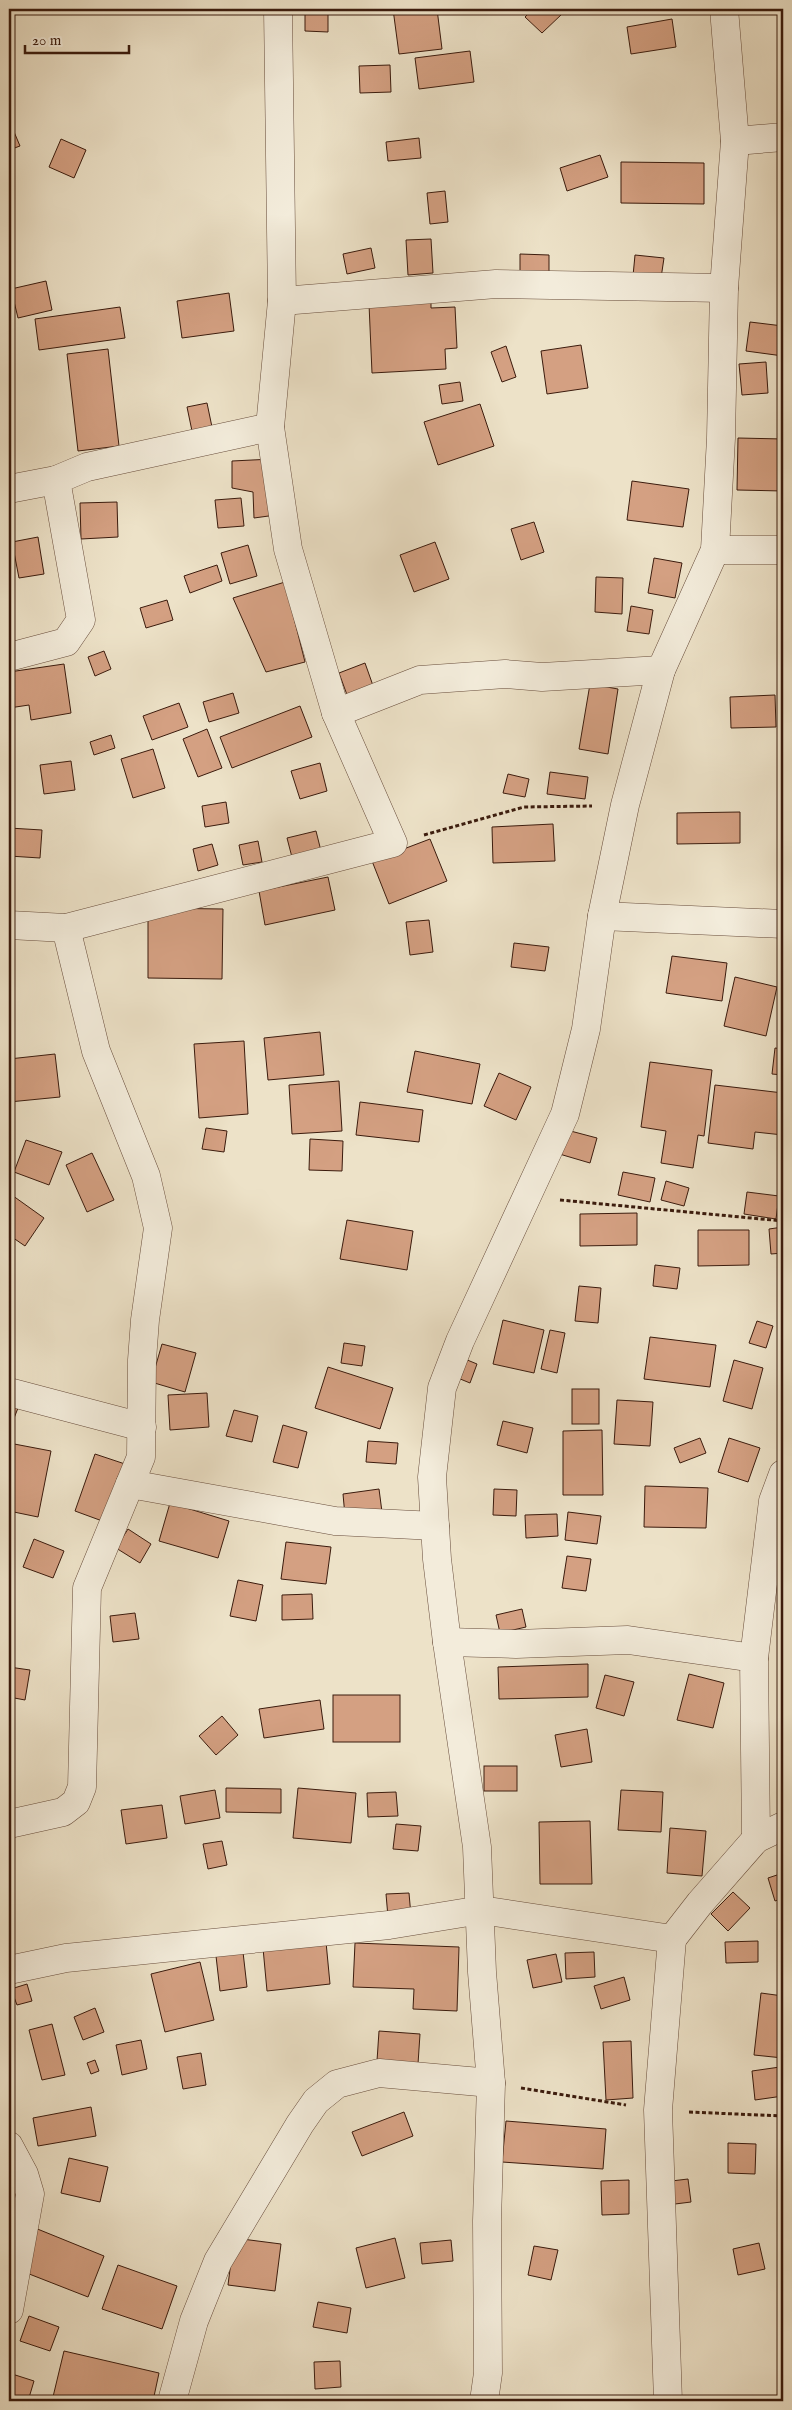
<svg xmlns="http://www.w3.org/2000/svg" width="792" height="2410" font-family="'IM FELL English',serif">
<rect width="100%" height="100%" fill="#ede2c8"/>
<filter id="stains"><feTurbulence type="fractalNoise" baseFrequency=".004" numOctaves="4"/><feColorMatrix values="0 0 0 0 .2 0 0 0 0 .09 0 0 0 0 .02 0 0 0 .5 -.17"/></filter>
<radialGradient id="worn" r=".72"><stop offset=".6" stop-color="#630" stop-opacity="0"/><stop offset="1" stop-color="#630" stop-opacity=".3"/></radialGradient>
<g fill="#d4a082" stroke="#3b1b0d">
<polygon points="393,9 437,9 442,49 399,54"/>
<polygon points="533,9 556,9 562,14 542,33 525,17"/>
<polygon points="305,13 328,14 328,32 305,31"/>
<polygon points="672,19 676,47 631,54 627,27"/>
<polygon points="470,51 474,82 419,89 415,58"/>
<polygon points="390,65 391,92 360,93 359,66"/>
<polygon points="9,120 20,146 9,150"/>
<polygon points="419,138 421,158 388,161 386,142"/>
<polygon points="61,139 86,150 74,178 49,167"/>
<polygon points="600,155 608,177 567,191 560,168"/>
<polygon points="621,162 704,163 704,204 621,203"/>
<polygon points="445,191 448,222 430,224 427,193"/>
<polygon points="431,239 433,273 408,275 406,240"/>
<polygon points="371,248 375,268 347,274 343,254"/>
<polygon points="520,254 549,255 549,274 520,274"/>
<polygon points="635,255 664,258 661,278 633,276"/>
<polygon points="46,281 52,310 18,318 11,289"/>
<polygon points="229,293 234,331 182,338 177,301"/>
<polygon points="431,301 431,308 455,307 457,348 445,349 446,369 372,373 369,304"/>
<polygon points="120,307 125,338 39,350 35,319"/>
<polygon points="750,322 783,326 783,356 746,351"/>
<polygon points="581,345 588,388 547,394 541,351"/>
<polygon points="506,346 516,377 502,382 491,352"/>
<polygon points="108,349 119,446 78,451 67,354"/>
<polygon points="766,362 768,393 742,395 739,364"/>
<polygon points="460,382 463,401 442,404 439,385"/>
<polygon points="207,403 212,427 192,431 187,407"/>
<polygon points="480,404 494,446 438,465 424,422"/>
<polygon points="738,438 783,439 783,491 737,490"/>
<polygon points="273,459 276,515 254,518 253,492 232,488 232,461"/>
<polygon points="632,481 689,489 683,527 627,520"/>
<polygon points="241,498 244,526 218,528 215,500"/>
<polygon points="117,502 118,537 81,539 80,503"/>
<polygon points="534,522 544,552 521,560 511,529"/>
<polygon points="38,537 44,574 19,578 12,542"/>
<polygon points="435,542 449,579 414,592 400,555"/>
<polygon points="248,545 257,576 230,584 221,553"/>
<polygon points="654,558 682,563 675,598 648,593"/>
<polygon points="217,565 222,581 190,593 184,576"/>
<polygon points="596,577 623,578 622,614 595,612"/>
<polygon points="285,582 305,662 266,672 233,598"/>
<polygon points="167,600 173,620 146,628 140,608"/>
<polygon points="631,606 653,610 649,634 627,631"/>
<polygon points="104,651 111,669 95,676 88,657"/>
<polygon points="365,663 376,694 350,703 339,673"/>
<polygon points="64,664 71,713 31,720 29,705 9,708 9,672"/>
<polygon points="590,684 618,689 608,754 579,749"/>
<polygon points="233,693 239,713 209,722 203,702"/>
<polygon points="775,695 776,727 731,728 730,697"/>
<polygon points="179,703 188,727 152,740 143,716"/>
<polygon points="300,706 312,737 232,768 220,737"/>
<polygon points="207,729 222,768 198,777 183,739"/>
<polygon points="111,735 115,748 94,755 90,742"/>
<polygon points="153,749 165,788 133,798 121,759"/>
<polygon points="71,761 75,790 44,794 40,765"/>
<polygon points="320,763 327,791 300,799 291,771"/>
<polygon points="550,772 588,777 585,799 547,794"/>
<polygon points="508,774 529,779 525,797 503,793"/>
<polygon points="226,802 229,823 205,827 202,806"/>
<polygon points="783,806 783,838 779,807"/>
<polygon points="740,812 740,843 677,844 677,813"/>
<polygon points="553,824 555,861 493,863 492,827"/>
<polygon points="9,828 42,830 40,858 9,856"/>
<polygon points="316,831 323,859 294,865 287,838"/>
<polygon points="430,839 447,881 389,904 372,861"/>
<polygon points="258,841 262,862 243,865 239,845"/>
<polygon points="212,844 218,865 198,871 193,849"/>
<polygon points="328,877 335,910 265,925 259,891"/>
<polygon points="148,908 223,909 222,979 148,978"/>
<polygon points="429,920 433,952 410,955 406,922"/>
<polygon points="514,943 549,947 545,971 511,967"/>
<polygon points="672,956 727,963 722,1001 666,993"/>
<polygon points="735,977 777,987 766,1036 724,1026"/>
<polygon points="320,1032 324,1075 268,1080 264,1038"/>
<polygon points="244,1041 248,1114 199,1118 194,1044"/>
<polygon points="775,1048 783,1049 783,1075 772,1074"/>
<polygon points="415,1051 480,1064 472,1104 407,1092"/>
<polygon points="55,1054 60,1097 9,1102 9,1059"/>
<polygon points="650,1062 712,1070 704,1136 698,1135 693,1168 661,1163 666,1131 641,1127"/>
<polygon points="499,1073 531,1087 516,1120 484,1106"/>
<polygon points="339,1081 342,1131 292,1134 289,1085"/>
<polygon points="715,1085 783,1093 783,1135 755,1132 753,1149 708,1143"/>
<polygon points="360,1102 423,1110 419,1142 356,1135"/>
<polygon points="206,1128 227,1131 224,1152 202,1149"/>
<polygon points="563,1129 597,1138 590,1163 556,1153"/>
<polygon points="310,1139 343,1141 342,1171 309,1170"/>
<polygon points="26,1140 62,1152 49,1185 14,1172"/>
<polygon points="92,1153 114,1200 87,1212 66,1165"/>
<polygon points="623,1172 655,1178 650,1202 618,1195"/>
<polygon points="666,1181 689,1188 684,1206 661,1200"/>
<polygon points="747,1192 779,1196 776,1219 744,1214"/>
<polygon points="9,1193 44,1218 25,1246 9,1235"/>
<polygon points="637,1213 637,1245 580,1246 580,1214"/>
<polygon points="347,1220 413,1231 407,1270 340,1259"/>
<polygon points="783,1227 783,1253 771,1254 769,1229"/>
<polygon points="698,1230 749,1230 749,1265 698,1266"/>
<polygon points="655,1265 680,1268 677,1289 653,1286"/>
<polygon points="579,1286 601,1288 598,1323 575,1321"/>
<polygon points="503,1320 544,1330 534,1373 493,1364"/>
<polygon points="757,1321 773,1326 766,1348 749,1343"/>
<polygon points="550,1330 565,1333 557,1373 541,1369"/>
<polygon points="650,1337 716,1345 710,1387 644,1379"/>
<polygon points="344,1343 365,1346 362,1366 341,1363"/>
<polygon points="162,1344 196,1353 185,1392 151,1382"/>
<polygon points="460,1357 477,1364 470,1383 453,1376"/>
<polygon points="734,1360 763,1368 752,1409 723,1401"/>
<polygon points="328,1367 393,1388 380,1429 315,1408"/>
<rect x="572" y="1389" width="27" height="35"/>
<polygon points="207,1393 209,1427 170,1430 168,1395"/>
<polygon points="617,1400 653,1402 650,1446 614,1444"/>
<polygon points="9,1403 18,1408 9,1431"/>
<polygon points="234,1410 258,1416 252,1442 226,1436"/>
<polygon points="503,1421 533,1428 527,1453 497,1445"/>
<polygon points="283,1425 307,1432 298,1468 273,1462"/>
<polygon points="602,1430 603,1495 563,1495 563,1431"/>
<polygon points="700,1438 706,1453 680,1463 674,1448"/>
<polygon points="729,1438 760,1448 748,1482 718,1472"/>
<polygon points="368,1441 398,1443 396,1464 366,1462"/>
<polygon points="9,1443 51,1451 38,1517 9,1511"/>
<polygon points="95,1454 125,1464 105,1522 75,1511"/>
<polygon points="645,1486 708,1488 706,1528 644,1527"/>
<polygon points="379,1489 382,1512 345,1516 343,1494"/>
<polygon points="494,1489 517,1490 516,1516 493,1515"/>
<polygon points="170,1503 229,1521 218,1558 159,1541"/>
<polygon points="568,1512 601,1516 597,1544 565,1540"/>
<polygon points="557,1514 558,1536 526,1538 525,1515"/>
<polygon points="128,1529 151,1544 140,1563 116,1548"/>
<polygon points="34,1539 64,1551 53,1578 23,1567"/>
<polygon points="286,1542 331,1547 326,1584 281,1579"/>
<polygon points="567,1556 591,1559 586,1591 562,1588"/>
<polygon points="238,1580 263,1585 256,1621 230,1616"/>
<polygon points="312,1594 313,1619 282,1620 282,1595"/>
<polygon points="522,1609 526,1627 500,1633 496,1615"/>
<polygon points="135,1613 139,1639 113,1642 110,1616"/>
<polygon points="588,1664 588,1697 499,1699 498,1667"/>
<polygon points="9,1667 30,1670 25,1700 9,1697"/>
<polygon points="689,1674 724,1683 713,1728 677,1720"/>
<polygon points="605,1675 634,1682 624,1716 596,1708"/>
<rect x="333" y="1695" width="67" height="47"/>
<polygon points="320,1700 324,1729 264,1738 259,1709"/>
<polygon points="222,1716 238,1735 216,1755 199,1736"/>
<polygon points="587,1729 592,1762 561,1767 555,1735"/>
<rect x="484" y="1766" width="33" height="25"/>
<polygon points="226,1788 281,1789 281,1813 226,1812"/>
<polygon points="298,1788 356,1793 351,1843 293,1838"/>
<polygon points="215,1790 220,1818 185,1824 180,1796"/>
<polygon points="621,1790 663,1792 661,1832 618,1830"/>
<polygon points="396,1792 398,1816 368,1817 367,1793"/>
<polygon points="162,1805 167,1838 126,1844 121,1810"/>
<polygon points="590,1821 592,1884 540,1884 539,1822"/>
<polygon points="396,1824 421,1826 418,1851 393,1849"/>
<polygon points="670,1828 706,1831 702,1876 667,1873"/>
<polygon points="222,1841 227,1865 208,1869 203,1844"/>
<polygon points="783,1873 783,1898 775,1901 768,1878"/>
<polygon points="733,1892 750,1908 728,1931 711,1914"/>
<polygon points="409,1893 411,1916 388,1917 386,1894"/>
<polygon points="758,1941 758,1962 726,1963 725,1942"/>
<polygon points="326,1942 330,1984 267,1991 263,1948"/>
<polygon points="355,1943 459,1947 457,2011 413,2009 414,1989 353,1987"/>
<polygon points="243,1952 247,1987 220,1991 216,1956"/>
<polygon points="594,1952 595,1977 566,1979 565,1953"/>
<polygon points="556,1954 562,1982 533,1988 527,1960"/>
<polygon points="200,1962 214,2020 165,2032 151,1974"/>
<polygon points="624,1977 630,2000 601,2009 594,1986"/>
<polygon points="27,1984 32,2001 17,2005 11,1989"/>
<polygon points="761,1993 783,1996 783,2058 754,2055"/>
<polygon points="95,2008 104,2032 83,2040 74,2017"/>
<polygon points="52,2024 65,2075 42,2080 29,2030"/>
<polygon points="379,2031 420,2034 418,2064 377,2061"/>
<polygon points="141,2040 147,2069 122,2075 116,2045"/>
<polygon points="631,2041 633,2098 606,2100 603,2042"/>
<polygon points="201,2053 206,2085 183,2089 177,2057"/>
<polygon points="95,2060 99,2071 91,2074 87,2063"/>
<polygon points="780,2067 783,2096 755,2100 752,2071"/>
<polygon points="91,2107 96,2136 38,2146 33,2118"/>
<polygon points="404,2112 413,2136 362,2156 352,2132"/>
<polygon points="506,2121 606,2129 603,2169 502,2162"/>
<polygon points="728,2143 756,2144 755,2174 728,2173"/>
<polygon points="69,2158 108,2167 100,2202 61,2193"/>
<polygon points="688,2179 691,2202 667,2205 663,2182"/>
<polygon points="629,2180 629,2214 602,2215 601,2181"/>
<polygon points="35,2228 104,2256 88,2297 19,2270"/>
<polygon points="234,2238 281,2244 275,2291 228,2285"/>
<polygon points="395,2238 405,2278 366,2288 356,2248"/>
<polygon points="451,2240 453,2261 422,2264 420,2243"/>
<polygon points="759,2243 765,2269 738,2275 733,2249"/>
<polygon points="534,2246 558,2250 551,2280 528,2275"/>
<polygon points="118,2265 177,2286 162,2329 102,2309"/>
<polygon points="318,2302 351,2308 347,2333 313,2327"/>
<polygon points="29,2316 59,2327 50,2351 20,2341"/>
<polygon points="64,2351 159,2373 153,2401 52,2401"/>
<polygon points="340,2361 341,2387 315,2389 314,2362"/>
<polygon points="9,2373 34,2381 28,2401 9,2401"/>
</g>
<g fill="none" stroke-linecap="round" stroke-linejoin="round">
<defs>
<g id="street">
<polyline points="735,141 783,137"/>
<polyline points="282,301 496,284 724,288"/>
<polyline points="9,489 56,480"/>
<polyline points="715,550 783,550"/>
<polyline points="9,657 66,642 81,620 56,480 87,467 270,427"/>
<polyline points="336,713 420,680 505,674 542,677 661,670"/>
<polyline points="602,916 783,924"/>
<polyline points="9,925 66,928 393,843 336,713 288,549 270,427 282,301 278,9"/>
<polyline points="9,1392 142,1427"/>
<polyline points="130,1484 335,1521 435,1526"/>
<polyline points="447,1642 516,1644 628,1640 754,1658 756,1839"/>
<polyline points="754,1658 773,1501 783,1474"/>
<polyline points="9,1824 63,1812 76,1802 82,1787 87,1588 141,1457 142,1360 145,1320 158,1228 146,1176 96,1051 66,928"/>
<polyline points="9,1970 66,1958 389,1925 481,1910 672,1939 700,1903 756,1839 783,1826"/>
<polyline points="9,2146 24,2174 30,2194 9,2310"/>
<polyline points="172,2401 194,2321 218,2261 300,2124 316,2101 337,2084 379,2073 491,2083"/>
<polyline points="484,2401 488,2373 487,2221 491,2083 482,1972 477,1847 447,1642 437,1559 432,1477 442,1388 460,1341 565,1114 586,1029 602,916 625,805 661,670 715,550 721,438 724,288 735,141 724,9"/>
<polyline points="668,2401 658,2110 672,1939"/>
</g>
</defs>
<use href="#street" stroke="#684d3c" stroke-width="29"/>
<g stroke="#3b1b0d" stroke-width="3" stroke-dasharray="4 2.5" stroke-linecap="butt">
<polyline points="424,835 524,807 592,806"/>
<polyline points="560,1200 783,1221"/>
<polyline points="521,2088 626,2105"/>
<polyline points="689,2112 783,2116"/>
</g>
<use href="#street" stroke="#f3ecdb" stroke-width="28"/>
</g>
<rect width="792" height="2410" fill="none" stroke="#ede2c8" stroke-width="30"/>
<rect x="10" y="10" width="772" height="2390" fill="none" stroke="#3b1b0d" stroke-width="2.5"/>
<rect x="15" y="15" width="762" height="2380" fill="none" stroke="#3b1b0d"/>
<path d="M25 45v8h104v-8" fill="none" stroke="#3b1b0d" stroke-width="2.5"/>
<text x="32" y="45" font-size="15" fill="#3b1b0d" stroke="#f3ecdb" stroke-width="4" paint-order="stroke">20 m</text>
<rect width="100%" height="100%" filter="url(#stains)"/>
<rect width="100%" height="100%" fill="url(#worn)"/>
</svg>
